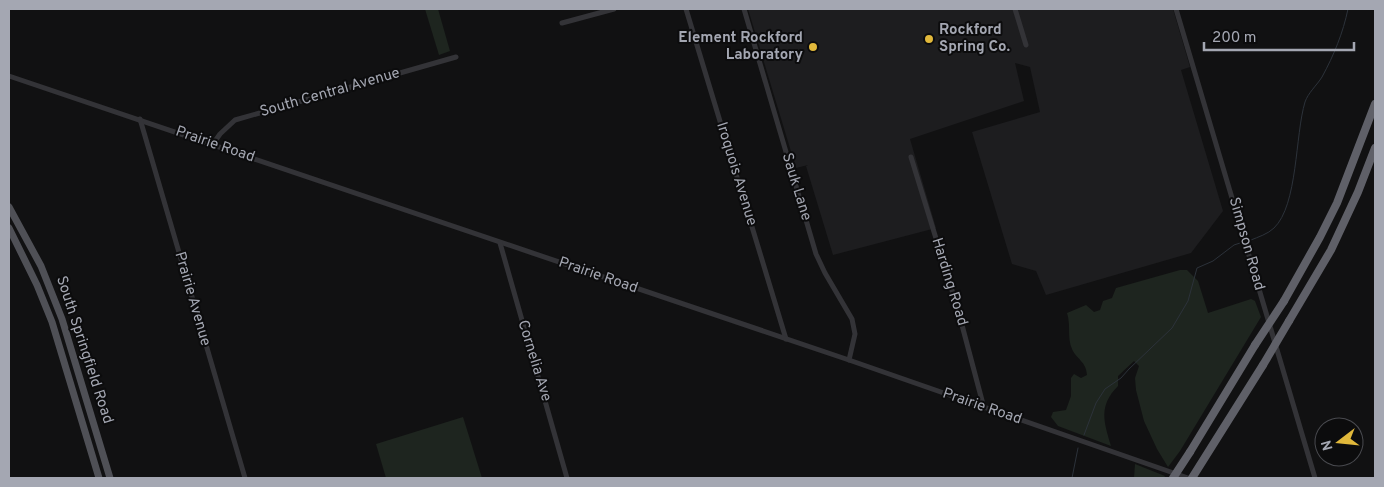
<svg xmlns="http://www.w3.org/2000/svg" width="1384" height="487" font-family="Overpass,sans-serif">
<rect width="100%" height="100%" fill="#111112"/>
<polygon fill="#1d1d1f" points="748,9 1173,9 1190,67 1181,70 1223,211 1191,253 1046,295 1036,271 1012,264 972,132 1040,112 1030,67 1015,63 1024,101 910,139 936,228 833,255 806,166 808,165 796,168"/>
<g fill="#1e251f">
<polygon points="425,9 438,9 450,51 439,55"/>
<path d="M1180,270H1187L1198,281L1208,313L1251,299L1255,301L1261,317L1180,451L1168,467L1157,449L1144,421L1136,390L1135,378L1139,366L1134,361L1118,376V386C1098,406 1104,422 1111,446L1058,426L1051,417L1053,412L1066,410L1071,396V378L1074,374L1081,378L1087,375C1086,361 1077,360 1072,349C1067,338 1071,325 1067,313L1086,305L1094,312L1100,310L1103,301L1112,298L1116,288Z"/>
<polygon points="463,417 482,478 386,478 376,444"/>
<polygon points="1135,464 1165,476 1164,478 1134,478"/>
</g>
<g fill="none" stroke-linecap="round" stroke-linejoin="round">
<g stroke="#2c323a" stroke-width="1">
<path d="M1251,240C1258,237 1268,234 1274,228C1298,205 1295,135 1305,102C1308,93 1317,85 1322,77C1334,55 1343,33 1348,9"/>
<polyline points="1084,435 1096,403 1105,389 1121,378 1129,369 1172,328 1188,301 1197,268 1213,261 1234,245 1240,243"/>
<polyline points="1072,478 1078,448"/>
</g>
<g stroke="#333337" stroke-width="5">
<polyline points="686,9 786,339"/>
<polyline points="744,9 816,254 825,273 852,319 855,334 849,360"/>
<polyline points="1015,9 1026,45"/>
<polyline points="1176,9 1315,478"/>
<polyline points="562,23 614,9"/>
<polyline points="9,76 849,360 1188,478"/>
<polyline points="140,119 245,478"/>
<polyline points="213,144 220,134 235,120 456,57"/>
<polyline points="911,157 958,310 984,408"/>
<polyline points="500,243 567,478"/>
</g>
<g stroke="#4f5056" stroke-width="7">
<polyline points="9,207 41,266 62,319 110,478"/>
<polyline points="9,228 37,285 52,322 99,478"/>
</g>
<g stroke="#5f6068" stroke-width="8">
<polyline points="1284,301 1320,237 1337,203 1375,104"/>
<polyline points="1289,321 1331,250 1358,192 1375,148"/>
<polyline points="1190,452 1255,345"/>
<polyline points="1192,478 1263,365"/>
</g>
<g stroke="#5f6068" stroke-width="8">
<polyline points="1255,345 1284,301"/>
<polyline points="1263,365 1289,321"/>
<polyline points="1173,478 1190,452"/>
</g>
</g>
<g fill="#e1b83b" stroke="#0c0c0d" stroke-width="2">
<circle cx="929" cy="39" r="5"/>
<circle cx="813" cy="47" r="5"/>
</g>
<g text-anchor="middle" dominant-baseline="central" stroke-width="4" stroke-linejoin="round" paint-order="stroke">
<g font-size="15" font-weight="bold" fill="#a4a7b2" stroke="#0c0c0d" text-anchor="start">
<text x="939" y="30">Rockford<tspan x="939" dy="17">Spring Co.</tspan></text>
<text x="803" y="38" text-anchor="end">Element Rockford<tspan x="803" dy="17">Laboratory</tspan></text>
</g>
<g font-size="15" fill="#a4a7b2" stroke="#0c0c0d">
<text transform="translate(330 93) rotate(-16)">South Central Avenue</text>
<text transform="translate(215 145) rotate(19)">Prairie Road</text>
<text transform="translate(736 174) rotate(73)">Iroquois Avenue</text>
<text transform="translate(796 187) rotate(73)">Sauk Lane</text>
<text transform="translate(1246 244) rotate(74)">Simpson Road</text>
<text transform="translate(598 276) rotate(19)">Prairie Road</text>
<text transform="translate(949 282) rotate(73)">Harding Road</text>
<text transform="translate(192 299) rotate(74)">Prairie Avenue</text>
<text transform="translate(84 350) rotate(72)">South Springfield Road</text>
<text transform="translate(534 361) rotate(73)">Cornelia Ave</text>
<text transform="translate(982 407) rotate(19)">Prairie Road</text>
</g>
</g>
<rect width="1384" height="487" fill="none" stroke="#a4a7b2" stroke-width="20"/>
<g transform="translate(1339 442) rotate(254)"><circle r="24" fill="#0c0c0d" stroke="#494a4f"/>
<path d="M0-4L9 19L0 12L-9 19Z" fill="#e1b83b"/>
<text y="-8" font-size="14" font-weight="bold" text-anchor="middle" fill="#a4a7b2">N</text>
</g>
<path d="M1204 42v8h150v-8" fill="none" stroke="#a4a7b2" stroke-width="2.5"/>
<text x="1212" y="42" font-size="15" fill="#a4a7b2" stroke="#0c0c0d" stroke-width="4" paint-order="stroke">200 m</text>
</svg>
